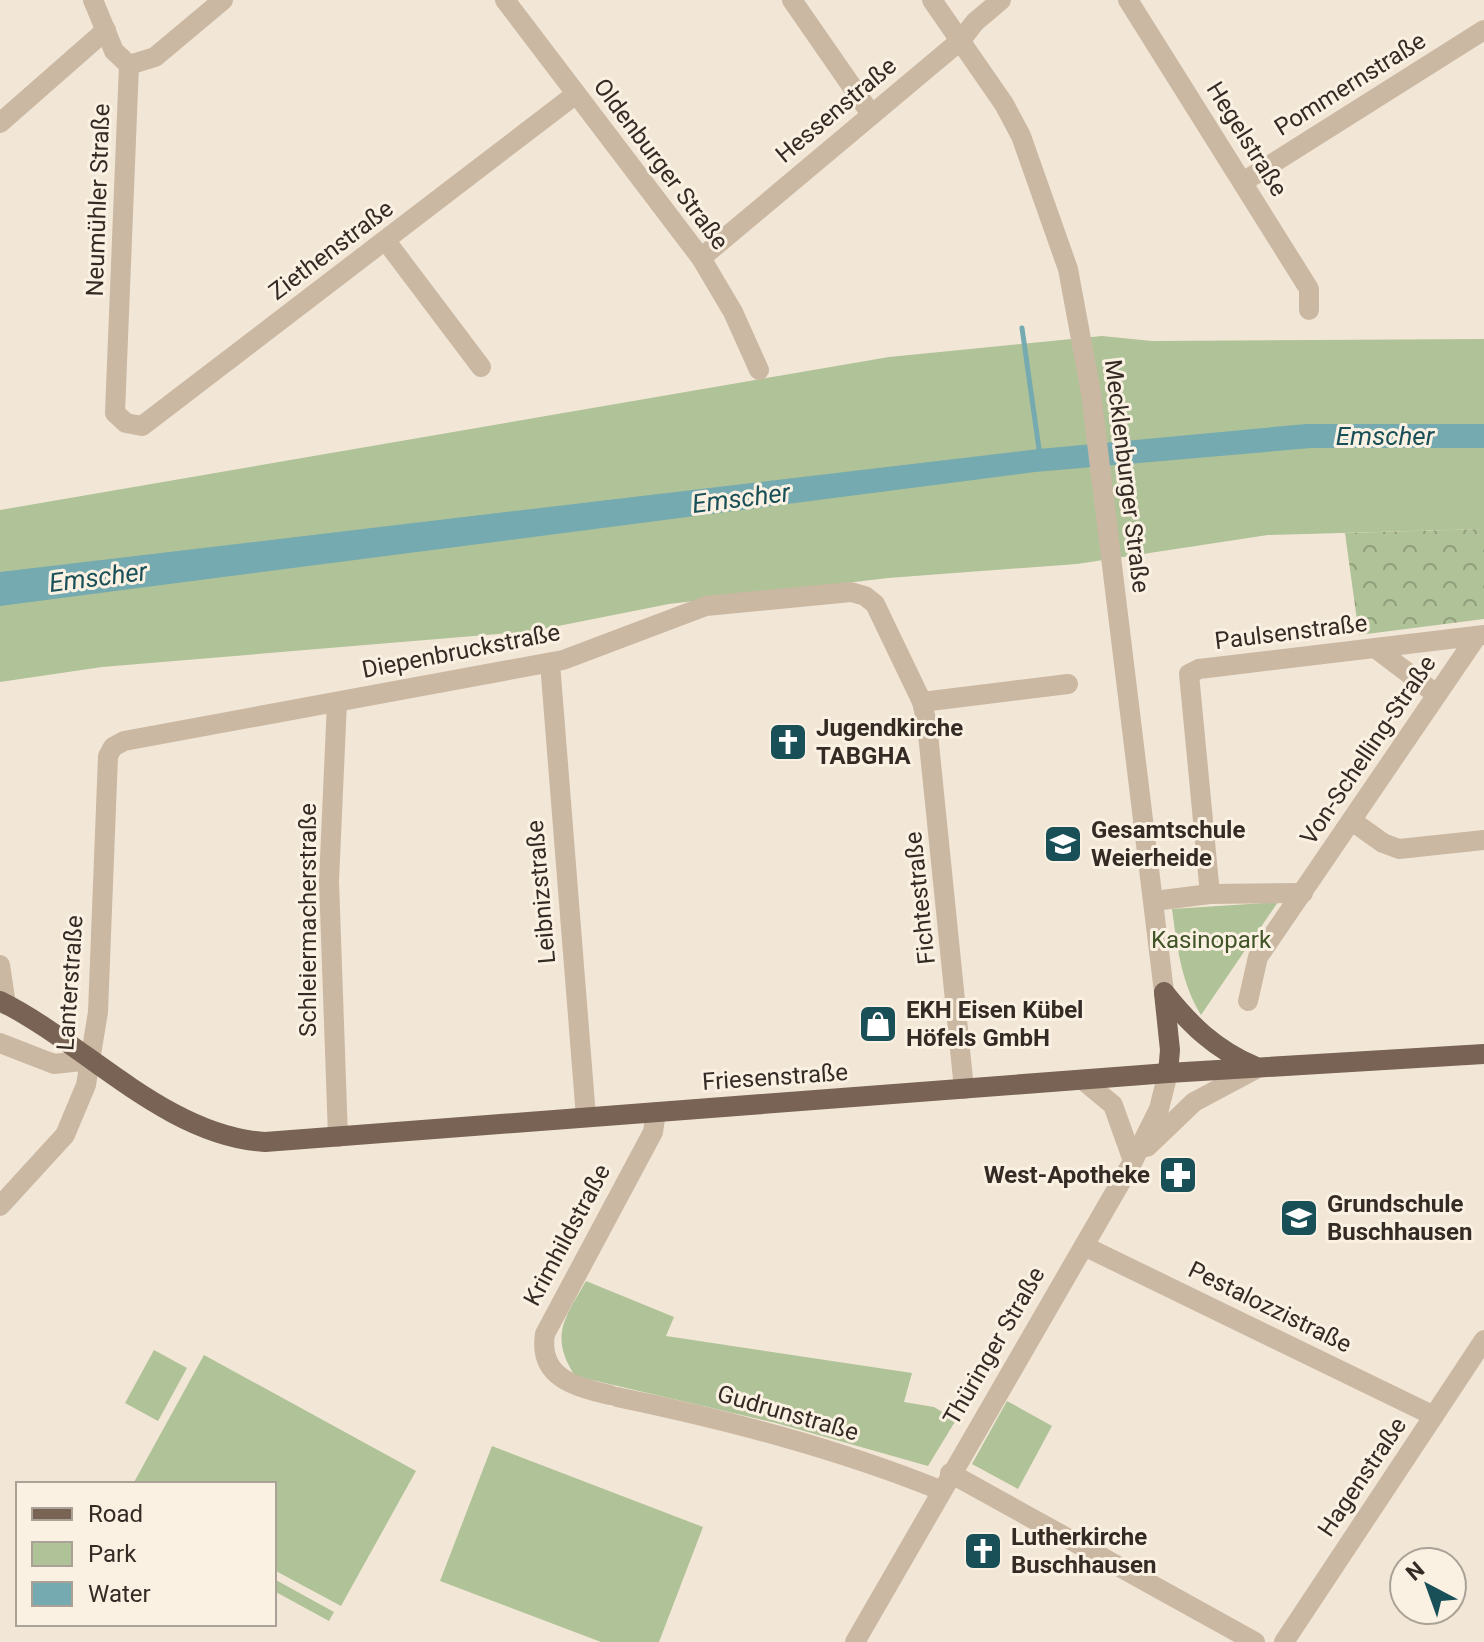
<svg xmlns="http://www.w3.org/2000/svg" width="1484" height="1642" font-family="Roboto,sans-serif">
<defs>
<pattern id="forest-crowns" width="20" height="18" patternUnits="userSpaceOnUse" patternTransform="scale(2)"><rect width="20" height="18" fill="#b0c297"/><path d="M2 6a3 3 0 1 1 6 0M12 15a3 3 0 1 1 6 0" fill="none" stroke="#909e7b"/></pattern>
</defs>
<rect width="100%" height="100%" fill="#f2e7d7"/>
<g fill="#b0c297">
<polygon points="1102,336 1152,341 1484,339 1484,529 1268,535 1077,564 888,578 669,604 533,631 102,667 0,682 0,510 889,357"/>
<path d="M1278,902L1201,1015C1181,982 1177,946 1172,909Z"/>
<path d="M586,1281L674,1317L666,1336L912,1373L904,1402L934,1407L956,1420L928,1466L776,1423L575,1376C549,1336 565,1318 586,1281Z"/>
<polygon points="154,1350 187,1368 158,1421 125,1403"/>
<polygon points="204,1355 416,1471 341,1606 274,1570 274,1484 133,1484"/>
<polygon points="1007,1401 1052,1426 1018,1489 972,1464"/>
<polygon points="492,1446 703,1527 659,1642 601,1642 440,1581"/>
<polygon points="274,1579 334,1612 329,1621 274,1591"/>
</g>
<polygon fill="url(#forest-crowns)" points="1484,529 1484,619 1359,635 1345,533"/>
<polygon fill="#75aab0" points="1306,424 1484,424 1484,448 1311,448 1035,472 0,606 0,572 1039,449"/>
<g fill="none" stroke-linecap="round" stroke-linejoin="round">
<polyline stroke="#75aab0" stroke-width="5" points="1022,328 1039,449"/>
<g stroke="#cbb8a3" stroke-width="20">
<polyline points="93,0 114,51 129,65"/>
<polyline points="505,0 701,258 733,312 759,370"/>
<polyline points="792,0 871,114"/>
<polyline points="932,0 1004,104 1021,136 1068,269 1091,393 1164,992"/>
<polyline points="1128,0 1309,289 1309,310"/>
<polyline points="129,65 115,413 126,423 142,426 576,94"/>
<polyline points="129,65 155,57 223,0"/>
<polyline points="0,123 106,30"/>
<polyline points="1243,182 1484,30"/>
<polyline points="386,241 481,367"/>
<polyline points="701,258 961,40 975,22 1001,0"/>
<polyline points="1375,648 1436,694"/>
<polyline points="550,663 586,1117"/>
<polyline points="337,702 329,881 338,1137"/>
<polyline points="922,702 1068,684"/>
<polyline points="1352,821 1383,843 1399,849 1484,840"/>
<polyline points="1210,894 1189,674 1199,669 1484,635"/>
<polyline points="1154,901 1210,894 1303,893"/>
<polyline points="0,965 6,1005"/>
<polyline points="1248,1001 1258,957 1477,636"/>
<polyline points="0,1043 54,1064 91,1060"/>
<polyline points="1083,1080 1113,1105 1133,1161"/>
<polyline points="1147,1147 1194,1102 1256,1069"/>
<polyline points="0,1206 65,1135 86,1085 98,1012 108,756 113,747 124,741 563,660 706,606 851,592 865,596 875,604 922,702 927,724 964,1089"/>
<polyline points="1084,1246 1434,1416"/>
<path d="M610,1395C576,1387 538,1378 545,1334L653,1132L656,1112"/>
<path d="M617,1397C727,1420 836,1448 940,1490"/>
<polyline points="950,1473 1255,1642"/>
<polyline points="855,1642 1133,1161 1159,1109 1168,1073"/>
<polyline points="1284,1642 1484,1340"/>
</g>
<g stroke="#786355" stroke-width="20">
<path d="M1164,992C1190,1025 1215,1049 1254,1066"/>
<polyline points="1164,993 1170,1050 1168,1073"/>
<path d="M0,1001C85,1043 166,1136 265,1142L1168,1073L1484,1054"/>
</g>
</g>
<defs>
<symbol id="church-square" viewBox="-11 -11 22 22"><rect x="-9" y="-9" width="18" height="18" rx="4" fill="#195058" stroke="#faf1e3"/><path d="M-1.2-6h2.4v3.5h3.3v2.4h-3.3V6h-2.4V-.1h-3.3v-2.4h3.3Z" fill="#fff"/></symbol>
<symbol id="school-square" viewBox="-11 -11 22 22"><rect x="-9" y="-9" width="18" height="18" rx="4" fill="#195058" stroke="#faf1e3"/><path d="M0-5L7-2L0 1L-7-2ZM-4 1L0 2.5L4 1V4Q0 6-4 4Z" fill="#fff"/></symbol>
<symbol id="shop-square" viewBox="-11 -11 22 22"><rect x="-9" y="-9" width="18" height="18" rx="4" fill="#195058" stroke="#faf1e3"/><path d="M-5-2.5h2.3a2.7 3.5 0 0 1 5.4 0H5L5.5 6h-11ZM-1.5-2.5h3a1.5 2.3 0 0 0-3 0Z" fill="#fff"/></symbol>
<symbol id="pharmacy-square" viewBox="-11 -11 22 22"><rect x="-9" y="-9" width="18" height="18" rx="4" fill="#195058" stroke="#faf1e3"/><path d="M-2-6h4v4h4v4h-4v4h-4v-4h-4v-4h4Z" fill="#fff"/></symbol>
</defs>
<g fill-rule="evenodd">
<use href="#church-square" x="766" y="720" width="44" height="44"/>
<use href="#school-square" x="1041" y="822" width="44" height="44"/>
<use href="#shop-square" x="856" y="1002" width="44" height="44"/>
<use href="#pharmacy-square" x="1156" y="1153" width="44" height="44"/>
<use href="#school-square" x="1277" y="1196" width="44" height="44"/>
<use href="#church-square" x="961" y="1529" width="44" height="44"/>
</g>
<g text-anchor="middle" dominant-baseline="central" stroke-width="6" stroke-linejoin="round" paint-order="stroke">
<g font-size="24" fill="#352b25" stroke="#faf1e3">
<text transform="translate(1350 84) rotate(-32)">Pommernstraße</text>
<text transform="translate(836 110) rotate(-40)">Hessenstraße</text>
<text transform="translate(1247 139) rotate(58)">Hegelstraße</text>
<text transform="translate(661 164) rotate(53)">Oldenburger Straße</text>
<text transform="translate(98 200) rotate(-88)">Neumühler Straße</text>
<text transform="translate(331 250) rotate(-37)">Ziethenstraße</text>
<text transform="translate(1127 476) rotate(83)">Mecklenburger Straße</text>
<text transform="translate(1291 632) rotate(-7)">Paulsenstraße</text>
<text transform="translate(461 651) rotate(-11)">Diepenbruckstraße</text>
<text transform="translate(1368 750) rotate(-56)">Von-Schelling-Straße</text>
<text transform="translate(541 892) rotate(-95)">Leibnizstraße</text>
<text transform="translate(920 898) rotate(-96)">Fichtestraße</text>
<text transform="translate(308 920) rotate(-90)">Schleiermacherstraße</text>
<text transform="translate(70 983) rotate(-86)">Lanterstraße</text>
<text transform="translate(775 1077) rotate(-4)">Friesenstraße</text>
<text transform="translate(567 1235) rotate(-62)">Krimhildstraße</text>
<text transform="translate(1270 1307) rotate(26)">Pestalozzistraße</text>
<text transform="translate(994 1346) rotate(-60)">Thüringer Straße</text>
<text transform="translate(788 1413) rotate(16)">Gudrunstraße</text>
<text transform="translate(1362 1477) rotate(-56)">Hagenstraße</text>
</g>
<g font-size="24" font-weight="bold" fill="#352b25" stroke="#faf1e3" text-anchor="start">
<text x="816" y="728">Jugendkirche<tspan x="816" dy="28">TABGHA</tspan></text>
<text x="1091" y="830">Gesamtschule<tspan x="1091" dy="28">Weierheide</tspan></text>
<text x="906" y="1010">EKH Eisen Kübel<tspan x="906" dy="28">Höfels GmbH</tspan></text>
<text x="1150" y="1175" text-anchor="end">West-Apotheke</text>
<text x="1327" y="1204">Grundschule<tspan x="1327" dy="28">Buschhausen</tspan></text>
<text x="1011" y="1537">Lutherkirche<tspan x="1011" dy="28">Buschhausen</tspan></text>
</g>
<g font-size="24" fill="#415428" stroke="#faf1e3">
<text x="1211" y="940">Kasinopark</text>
</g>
<g font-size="26" font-style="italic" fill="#195058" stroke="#faf1e3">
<text x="1385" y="436">Emscher</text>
<text transform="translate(741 498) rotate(-7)">Emscher</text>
<text transform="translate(98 577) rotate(-7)">Emscher</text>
</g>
</g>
<rect x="16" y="1482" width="260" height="144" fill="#faf1e3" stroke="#aba297" stroke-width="2"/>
<rect x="32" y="1508" width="40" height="12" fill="#786355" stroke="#aba297" stroke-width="2"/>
<text x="88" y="1522" font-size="24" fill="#352b25">Road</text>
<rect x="32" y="1542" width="40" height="24" fill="#b0c297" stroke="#aba297" stroke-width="2"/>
<text x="88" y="1562" font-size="24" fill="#352b25">Park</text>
<rect x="32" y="1582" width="40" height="24" fill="#75aab0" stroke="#aba297" stroke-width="2"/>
<text x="88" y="1602" font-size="24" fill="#352b25">Water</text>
<g transform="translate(1428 1586) rotate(319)"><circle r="38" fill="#faf1e3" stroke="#aba297" stroke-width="2"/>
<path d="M0-6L14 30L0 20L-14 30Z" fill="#195058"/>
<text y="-12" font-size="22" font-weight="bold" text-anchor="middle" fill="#352b25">N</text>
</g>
</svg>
